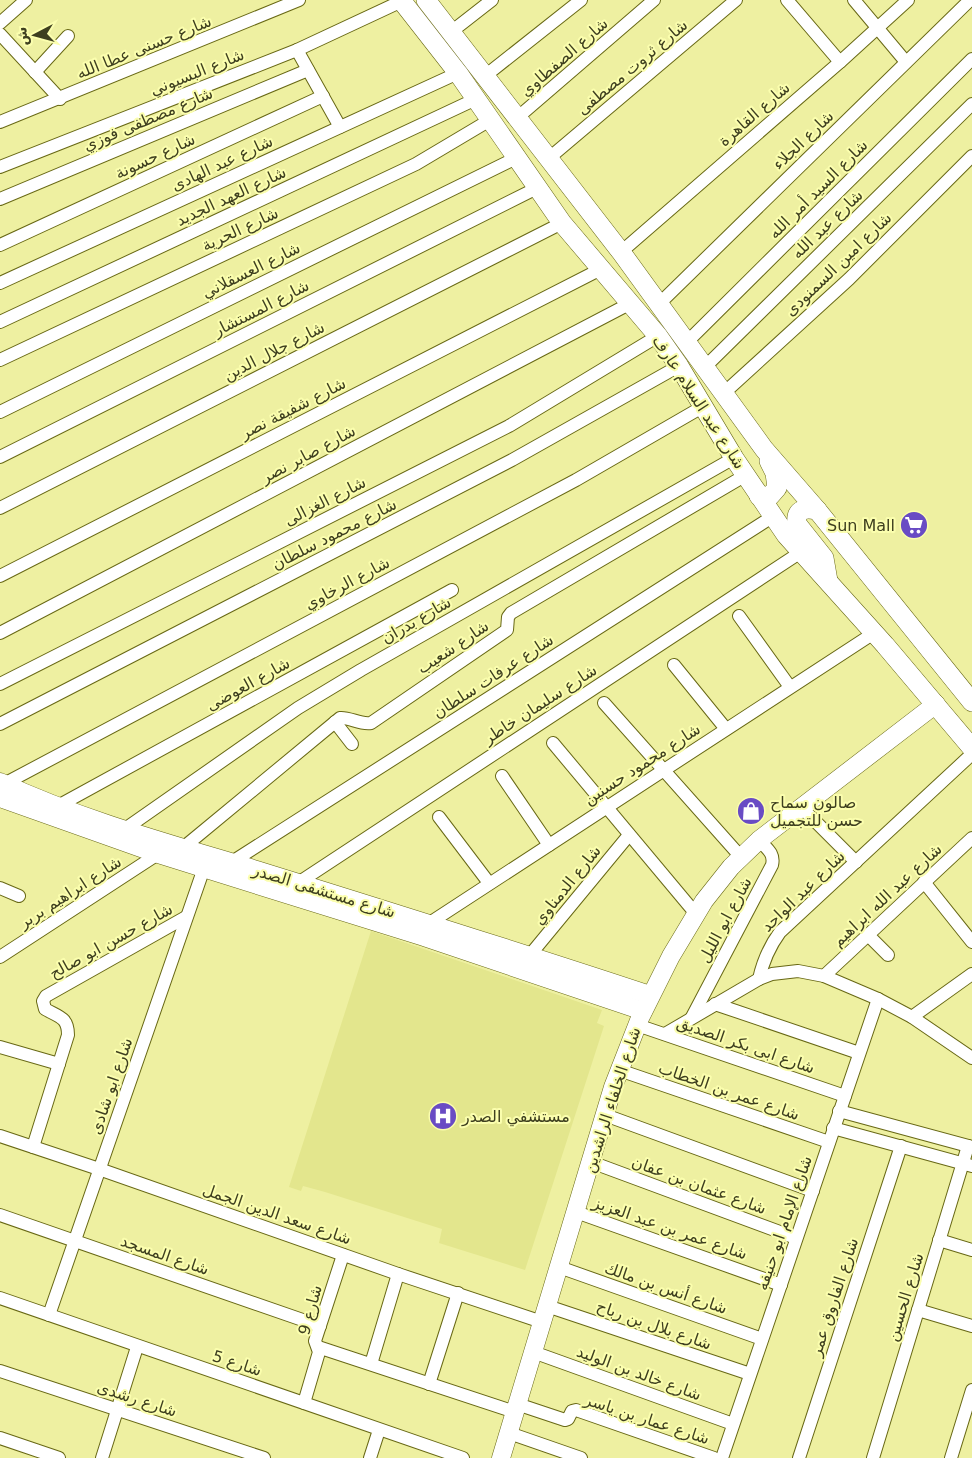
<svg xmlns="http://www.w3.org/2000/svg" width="972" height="1458" font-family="'DejaVu Sans',Cairo,sans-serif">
<rect width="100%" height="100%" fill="#eef0a1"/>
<polygon fill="#e3e68d" points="371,931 602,1010 597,1023 604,1026 525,1270 439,1243 442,1229 325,1192 303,1186 301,1191 289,1187"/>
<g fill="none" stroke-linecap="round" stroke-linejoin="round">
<defs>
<g id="minor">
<polyline points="787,0 840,62"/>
<polyline points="854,0 906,62"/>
<polyline points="0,23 26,0"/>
<polyline points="451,32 492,0"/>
<polyline points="0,34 60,99"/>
<polyline points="297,50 340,127"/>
<polyline points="35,72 68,36"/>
<polyline points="485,76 581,0"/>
<polyline points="517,118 654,0"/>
<polyline points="0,122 299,0"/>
<polyline points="548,159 736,0"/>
<polyline points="0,167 297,50 402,1"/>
<polyline points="0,199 308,70"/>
<polyline points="0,245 323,96"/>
<polyline points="621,252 840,62 908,0"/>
<polyline points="0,283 458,73"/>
<polyline points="659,304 970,0"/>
<polyline points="0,322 476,99"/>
<polyline points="687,342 972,59"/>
<polyline points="0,360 416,164 490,120"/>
<polyline points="705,367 972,104"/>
<polyline points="724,393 849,279 972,156"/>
<polyline points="0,412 516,158"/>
<polyline points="0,457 537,188"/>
<polyline points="0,508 562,223"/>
<polyline points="0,576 601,269"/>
<polyline points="739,616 790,687"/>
<polyline points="0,633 631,303"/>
<polyline points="674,665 726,729"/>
<polyline points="0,684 509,426 658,336"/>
<polyline points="604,703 741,857"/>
<polyline points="335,722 352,744"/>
<polyline points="0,724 512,460 679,366"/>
<polyline points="553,743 696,914"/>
<polyline points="502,776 549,845"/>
<polyline points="4,784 576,480 704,406"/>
<polyline points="58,806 452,590"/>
<polyline points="801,807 856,862"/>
<polyline points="439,817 489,883"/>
<polyline points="125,829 298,708 361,670 734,458"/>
<path d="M184,847L340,718C350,717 360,725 371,723L507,630L508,617L511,613L746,475"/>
<polyline points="232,862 772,517"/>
<polyline points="924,882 972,942"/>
<polyline points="298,883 801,552"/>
<polyline points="0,888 19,896"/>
<polyline points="428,924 874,633"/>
<polyline points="868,935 888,955"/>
<polyline points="530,955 629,835"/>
<polyline points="0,957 158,854"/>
<polyline points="824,976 972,838"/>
<path d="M759,979C763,961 769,947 780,932L972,754"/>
<polyline points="715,1004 859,1053"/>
<path d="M692,1017L772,865C775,853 766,848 759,840"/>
<polyline points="912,1017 972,974"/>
<polyline points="637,1025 845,1096"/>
<polyline points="665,1034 759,979 772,974 798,971 824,976 878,999 912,1017 972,1058"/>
<polyline points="0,1047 59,1064"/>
<polyline points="619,1070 829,1142"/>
<polyline points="839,1111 972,1147"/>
<polyline points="605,1115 813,1191"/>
<polyline points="833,1128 972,1166"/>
<polyline points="0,1136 99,1169 398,1274 542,1322"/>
<path d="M33,1147L68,1035C68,1017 59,1017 45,1009L43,1001L46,996L186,917"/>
<polyline points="591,1162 796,1238"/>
<polyline points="576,1212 781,1285"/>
<polyline points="0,1215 320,1326"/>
<polyline points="939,1240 972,1250"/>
<polyline points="559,1267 762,1339"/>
<polyline points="0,1298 463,1458"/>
<polyline points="547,1306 750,1374"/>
<polyline points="918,1310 972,1326"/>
<polyline points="49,1315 204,868"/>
<polyline points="318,1347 515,1412"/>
<polyline points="533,1352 733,1424"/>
<polyline points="371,1364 398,1274"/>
<polyline points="0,1371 264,1458"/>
<polyline points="429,1384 458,1293"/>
<polyline points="304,1403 319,1352 315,1341 343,1255"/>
<polyline points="517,1404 565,1420 568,1419 572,1411 576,1410 714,1458"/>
<polyline points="509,1433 581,1458"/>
<polyline points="0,1438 59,1458"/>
<polyline points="102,1458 137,1347"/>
<polyline points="370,1458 379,1430"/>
<polyline points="722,1458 878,999"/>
<polyline points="799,1458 901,1146"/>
<polyline points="873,1458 968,1146"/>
<polyline points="951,1458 972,1390"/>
</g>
<g id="secondary">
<path d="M0,782C82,820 171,844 257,870C389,911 520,952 650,995"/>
<polyline points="0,798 158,854 424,937 643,1011"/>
<polyline points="501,1458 613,1087 640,1018 671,956 704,901 731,867 759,840 936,704"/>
</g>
<g id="primary">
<polyline points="401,0 458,73 562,223 658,336 679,366 734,458 786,535 885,645 972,748"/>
<polyline points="426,0 621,252 764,449 817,510 972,702"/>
<polyline points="759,496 770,496 777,488 775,473 769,461"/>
<path d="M817,510C806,508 795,508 797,524L824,558L828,581"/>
</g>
</defs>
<use href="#minor" stroke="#686815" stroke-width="14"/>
<use href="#secondary" stroke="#686815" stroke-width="19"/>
<use href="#primary" stroke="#686815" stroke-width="20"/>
<use href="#minor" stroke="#fff" stroke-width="12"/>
<use href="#secondary" stroke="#fff" stroke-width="18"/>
<use href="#primary" stroke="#fff" stroke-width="19"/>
</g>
<defs>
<symbol id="supermarket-disc" viewBox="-11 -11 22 22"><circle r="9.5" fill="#694bc4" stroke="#fbfeae"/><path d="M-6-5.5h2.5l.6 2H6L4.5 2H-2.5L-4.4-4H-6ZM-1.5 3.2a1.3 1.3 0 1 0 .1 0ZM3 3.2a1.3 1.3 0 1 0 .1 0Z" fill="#fff"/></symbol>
<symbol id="shop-disc" viewBox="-11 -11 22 22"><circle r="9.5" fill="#694bc4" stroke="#fbfeae"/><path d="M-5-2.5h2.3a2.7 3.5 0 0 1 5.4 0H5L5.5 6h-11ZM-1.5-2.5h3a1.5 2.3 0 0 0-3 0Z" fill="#fff"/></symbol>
<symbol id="hospital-disc" viewBox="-11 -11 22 22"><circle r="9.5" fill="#694bc4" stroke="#fbfeae"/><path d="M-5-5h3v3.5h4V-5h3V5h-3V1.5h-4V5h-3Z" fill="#fff"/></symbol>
</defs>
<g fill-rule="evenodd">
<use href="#supermarket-disc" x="898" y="509" width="32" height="32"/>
<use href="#shop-disc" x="735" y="795" width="32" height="32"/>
<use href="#hospital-disc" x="427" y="1100" width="32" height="32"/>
</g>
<g text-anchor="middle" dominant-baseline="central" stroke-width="4" stroke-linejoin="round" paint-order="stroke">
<g font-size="16" fill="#3e3f1f" stroke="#fbfeae">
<text transform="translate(144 47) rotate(-22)">شارع حسنى عطا الله</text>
<text transform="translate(564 57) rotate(-41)">شارع الصفطاوي</text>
<text transform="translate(632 67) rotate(-40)">شارع ثروت مصطفى</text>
<text transform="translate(197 72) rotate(-22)">شارع البسيوني</text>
<text transform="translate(754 114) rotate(-41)">شارع القاهرة</text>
<text transform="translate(148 119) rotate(-23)">شارع مصطفى فوزي</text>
<text transform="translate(803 140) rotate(-44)">شارع الجلاء</text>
<text transform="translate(155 156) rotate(-25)">شارع حسونة</text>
<text transform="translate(222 163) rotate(-25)">شارع عبد الهادى</text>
<text transform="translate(818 189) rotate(-45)">شارع السيد أمر الله</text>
<text transform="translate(231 196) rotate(-25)">شارع العهد الجديد</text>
<text transform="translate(827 224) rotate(-44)">شارع عبد الله</text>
<text transform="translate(240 229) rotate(-25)">شارع الحرية</text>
<text transform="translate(838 264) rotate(-44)">شارع امين السمنودى</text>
<text transform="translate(251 270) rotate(-26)">شارع العسقلاني</text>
<text transform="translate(261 308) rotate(-27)">شارع المستشار</text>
<text transform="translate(274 351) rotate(-27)">شارع جلال الدين</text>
<text transform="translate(699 402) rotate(57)">شارع عبد السلام عارف</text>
<text transform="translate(293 408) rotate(-27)">شارع شفيقة نصر</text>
<text transform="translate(308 454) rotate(-28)">شارع صابر نصر</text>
<text transform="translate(325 501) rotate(-27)">شارع الغزالى</text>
<text transform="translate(334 534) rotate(-27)">شارع محمود سلطان</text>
<text transform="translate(347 583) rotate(-28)">شارع الرخاوي</text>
<text transform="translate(416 620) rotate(-30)">شارع بدران</text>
<text transform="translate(453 647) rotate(-34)">شارع شعيب</text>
<text transform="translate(493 676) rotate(-33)">شارع عرفات سلطان</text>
<text transform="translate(248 684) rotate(-29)">شارع العوضى</text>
<text transform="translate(540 704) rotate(-33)">شارع سليمان خاطر</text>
<text transform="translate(642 764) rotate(-33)">شارع محمود حسنين</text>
<text transform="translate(567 885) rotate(-51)">شارع الدمناوي</text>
<text transform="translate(324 891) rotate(17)">شارع مستشفى الصدر</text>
<text transform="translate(803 891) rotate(-44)">شارع عبد الواحد</text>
<text transform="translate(70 892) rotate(-33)">شارع ابراهيم بربر</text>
<text transform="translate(887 895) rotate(-43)">شارع عبد الله ابراهيم</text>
<text transform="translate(725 920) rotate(-62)">شارع ابو الليل</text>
<text transform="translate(111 941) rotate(-29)">شارع حسن ابو صالح</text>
<text transform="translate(746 1045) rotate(19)">شارع ابى بكر الصديق</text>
<text transform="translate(111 1086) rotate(-71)">شارع ابو شادى</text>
<text transform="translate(729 1091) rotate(19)">شارع عمر بن الخطاب</text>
<text transform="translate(612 1100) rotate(-72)">شارع الخلفاء الراشدين</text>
<text transform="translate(699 1185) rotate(20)">شارع عثمان بن عفان</text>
<text transform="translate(277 1214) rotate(19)">شارع سعد الدين الجمل</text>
<text transform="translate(784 1223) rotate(-71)">شارع الإمام ابو حنيفه</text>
<text transform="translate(670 1228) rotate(19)">شارع عمر بن عبد العزيز</text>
<text transform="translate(165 1255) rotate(19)">شارع المسجد</text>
<text transform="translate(666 1288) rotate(19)">شارع أنس بن مالك</text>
<text transform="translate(834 1297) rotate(-72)">شارع الفاروق عمر</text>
<text transform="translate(905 1297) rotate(-73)">شارع الحسين</text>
<text transform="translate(310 1310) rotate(-75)">شارع 9</text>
<text transform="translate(654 1325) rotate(19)">شارع بلال بن رباح</text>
<text transform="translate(237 1363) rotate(18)">شارع 5</text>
<text transform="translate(639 1373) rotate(20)">شارع خالد بن الوليد</text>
<text transform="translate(137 1399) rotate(18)">شارع رشدى</text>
<text transform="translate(647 1419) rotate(18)">شارع عمار بن ياسر</text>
</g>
<g font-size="16" fill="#3e3f1f" stroke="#fbfeae" text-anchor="start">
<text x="895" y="525" text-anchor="end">Sun Mall</text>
<text x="770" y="802">صالون سماح<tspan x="770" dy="18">حسن للتجميل</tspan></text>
<text x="462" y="1116">مستشفي الصدر</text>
</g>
</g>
<g transform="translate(35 35) rotate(264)" stroke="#fbfeae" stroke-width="4" paint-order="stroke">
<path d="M0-4L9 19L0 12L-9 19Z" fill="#3e3f1f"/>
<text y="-8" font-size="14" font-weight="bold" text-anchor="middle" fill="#3e3f1f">ش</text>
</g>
</svg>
